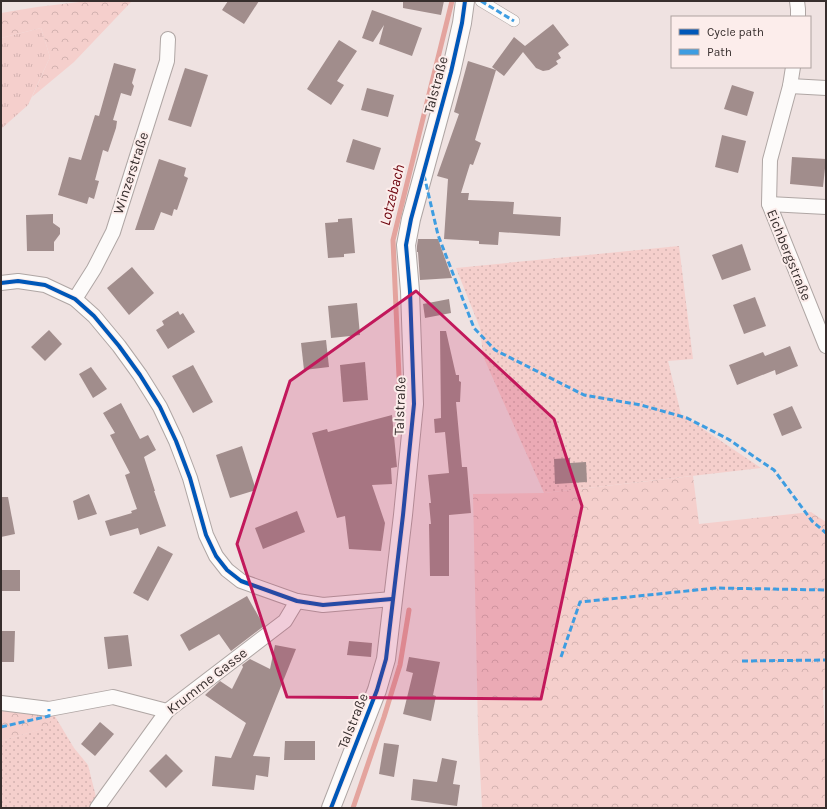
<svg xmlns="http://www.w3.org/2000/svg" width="827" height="809" font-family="Karla,sans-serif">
<defs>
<pattern id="grass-tufts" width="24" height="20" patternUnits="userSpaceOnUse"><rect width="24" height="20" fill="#f5cfcc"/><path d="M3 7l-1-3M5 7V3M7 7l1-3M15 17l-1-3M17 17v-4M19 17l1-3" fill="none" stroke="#d3b2b0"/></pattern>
<pattern id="forest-crowns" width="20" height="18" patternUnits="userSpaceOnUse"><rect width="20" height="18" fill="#f5cfcc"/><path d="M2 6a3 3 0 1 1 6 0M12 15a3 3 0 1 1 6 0" fill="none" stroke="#d3b2b0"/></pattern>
<pattern id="garden-dots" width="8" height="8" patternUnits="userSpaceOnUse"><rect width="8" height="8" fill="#f5cfcc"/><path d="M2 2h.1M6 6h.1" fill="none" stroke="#d3b2b0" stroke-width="1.8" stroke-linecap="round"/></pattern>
</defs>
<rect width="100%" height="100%" fill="#efe2e1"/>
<polygon fill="url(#grass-tufts)" points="41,28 50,57 28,105 1,129 1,38"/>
<g fill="url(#forest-crowns)">
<polygon points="88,1 132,1 74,62 32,97 50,57 41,28 1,38 1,13 37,7"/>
<polygon points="693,476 699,524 811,512 826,522 826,689 823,690 826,757 826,808 482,808 478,729 473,494 544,493"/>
<polygon points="1,708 53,713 49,727 1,741"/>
</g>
<g fill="url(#garden-dots)">
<polygon points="679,246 693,359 668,361 681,414 761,468 544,493 483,356 480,328 456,268"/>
<polygon points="53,713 74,748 88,765 98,805 97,808 1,808 1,741 48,727"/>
</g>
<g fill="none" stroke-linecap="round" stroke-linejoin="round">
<g stroke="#e4a49e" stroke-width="5">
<polyline points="400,399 393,240 452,1"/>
<polyline points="353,808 384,717 400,665 409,610"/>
</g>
</g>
<g fill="#a18d8c">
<polygon points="228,1 259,1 244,24 222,10"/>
<polygon points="403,1 444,1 441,15 403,8"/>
<polygon points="372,10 422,28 412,56 379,44 384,25 373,42 362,38"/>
<polygon points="553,24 569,45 558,53 561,58 556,61 558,64 549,70 543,71 536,68 523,52 504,76 492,67 514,37 525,46"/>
<polygon points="339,40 357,51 337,81 344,85 331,105 307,89"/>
<polygon points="468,61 496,70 475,140 481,143 473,165 470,164 461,193 469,193 468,200 514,202 513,214 561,217 560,236 499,232 498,245 479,244 479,241 444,239 448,179 437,176 459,114 454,112"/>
<polygon points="114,63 136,69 132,83 134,86 131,96 121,93 113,120 117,121 116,128 108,152 103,150 95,180 99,181 94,199 89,197 87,204 58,195 69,157 81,160 95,115 99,116"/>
<polygon points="185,68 208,75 191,127 168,120"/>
<polygon points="732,85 754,92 747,116 724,109"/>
<polygon points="367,88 394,95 388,117 361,110"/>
<polygon points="722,135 746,141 738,173 715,167"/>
<polygon points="353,139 381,148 374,170 346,162"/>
<polygon points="792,157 826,159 823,187 790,184"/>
<polygon points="159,159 186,168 184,176 188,178 177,210 174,209 172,216 161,212 154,230 135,230"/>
<polygon points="53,214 53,223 60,228 60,234 54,242 54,251 27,251 26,215"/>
<polygon points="352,218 355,253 344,254 344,257 328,258 325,223 338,222 338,219"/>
<polygon points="418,239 438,239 452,278 420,280 418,252 417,252 417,246"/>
<polygon points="742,244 751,270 722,280 712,255"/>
<polygon points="132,267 154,293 129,315 107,288"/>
<polygon points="755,297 766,326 744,334 733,305"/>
<polygon points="449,299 451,313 425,318 423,304"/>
<polygon points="357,303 360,335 331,338 328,306"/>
<polygon points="178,311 180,315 183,313 195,332 168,349 156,330 164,325 162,321"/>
<polygon points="49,330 62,344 45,361 31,347"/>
<polygon points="440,331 446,331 456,375 459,375 459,381 461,382 460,402 456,402 462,467 467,467 471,513 449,515 449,576 430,576 429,524 431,524 429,503 431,503 428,475 449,473 445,432 435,433 434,419 441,418"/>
<polygon points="326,340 329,367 304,370 301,343"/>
<polygon points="790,346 798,366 776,375 775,370 737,385 729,365 763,352 765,356"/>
<polygon points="365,362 368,400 343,402 340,365"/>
<polygon points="193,365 213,402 193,413 172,376"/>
<polygon points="91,367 107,389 93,398 79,374"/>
<polygon points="121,403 140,439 148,435 156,450 144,457 155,491 154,491 166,526 140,535 138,528 110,536 105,521 132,513 131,511 137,509 125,475 130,473 110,435 115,433 103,413"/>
<polygon points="792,406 802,428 782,436 773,414"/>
<polygon points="392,415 397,467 391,468 392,484 372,485 385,523 381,551 349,549 345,516 337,518 312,433 327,429 328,432"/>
<polygon points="242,446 256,490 230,498 216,455"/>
<polygon points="570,458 570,463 586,462 587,482 555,484 554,459"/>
<polygon points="89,494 97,514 78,520 73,501"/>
<polygon points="1,497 8,497 15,534 1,537"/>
<polygon points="297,511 305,532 263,549 255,528"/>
<polygon points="158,546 173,554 148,601 133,593"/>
<rect x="1" y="570" width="19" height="21"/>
<polygon points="247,596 264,626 231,651 219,634 189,651 180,635"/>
<polygon points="1,631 15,631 14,662 1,662"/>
<polygon points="128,635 132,666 108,669 104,637"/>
<polygon points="349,641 372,643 371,657 347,655"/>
<polygon points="275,645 296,649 253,756 270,757 268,777 256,775 254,790 212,786 215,756 231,758 246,723 205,695 220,681 232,689 243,667 242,665 250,659 270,669"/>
<polygon points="409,657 440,662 433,695 436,696 431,721 403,714 413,673 406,671"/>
<polygon points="100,722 114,734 95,756 81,744"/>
<polygon points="285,741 315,741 315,760 284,760"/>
<polygon points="384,743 399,745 394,777 379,774"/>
<polygon points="166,754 183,771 166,788 149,771"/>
<polygon points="442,758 457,761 453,784 460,785 457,806 411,800 413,779 437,782"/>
</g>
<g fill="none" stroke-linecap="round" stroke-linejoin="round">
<defs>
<polyline id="pedestrian" points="481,1 514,21"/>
<g id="minor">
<polyline points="797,1 798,9 798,17"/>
<polyline points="793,67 790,86 770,160 769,204 826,346"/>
<polyline points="790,86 826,88"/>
<polyline points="769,204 826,207"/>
<polyline points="1,283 18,281 45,285 62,293 75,299 94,316 119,346 140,375 160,407 176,441 190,478 206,535 216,556 227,570 241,581 297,601 323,605 392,599"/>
<polyline points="75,299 94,269 113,232 167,61 168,39"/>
<polyline points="1,703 49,709 113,697 167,711"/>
<polyline points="97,808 167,711 285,621 297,601"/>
</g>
<polyline id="tertiary" points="331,808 377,690 386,659 403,515 414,404 410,291 406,245 411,219 451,72 462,23 465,1"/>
</defs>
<use href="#pedestrian" stroke="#afa6a4" stroke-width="12"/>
<use href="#minor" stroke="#afa6a4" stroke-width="16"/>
<use href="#tertiary" stroke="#afa6a4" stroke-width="20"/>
<use href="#pedestrian" stroke="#fdfbfa" stroke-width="11"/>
<use href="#minor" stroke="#fdfbfa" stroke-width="14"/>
<use href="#tertiary" stroke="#fdfbfa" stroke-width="18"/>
<g stroke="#3e9de1" stroke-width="3" stroke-dasharray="6 3" stroke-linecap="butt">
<polyline points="481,1 514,21"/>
<polyline points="424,175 438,235 474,328 495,350 584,395 641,405 687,418 728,439 774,470 812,521 826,533"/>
<polyline points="561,657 580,602 716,588 826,590"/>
<polyline points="742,661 826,660"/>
<polyline points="1,727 49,716 49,709"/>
</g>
<defs>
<g id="cycleway">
<polyline points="1,283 18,281 45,285 62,293 75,299 94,316 119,346 140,375 160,407 176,441 190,478 206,535 216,556 227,570 241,581 297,601 323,605 392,599"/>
<polyline points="331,808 377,690 386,659 403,515 414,404 410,291 406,245 411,219 451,72 462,23 465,1"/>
</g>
</defs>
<use href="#cycleway" stroke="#fcedeb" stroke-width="6"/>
<use href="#cycleway" stroke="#0057b8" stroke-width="4"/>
</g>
<path fill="#c2185b" fill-opacity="0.2" stroke="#c2185b" stroke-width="3" stroke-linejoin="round" d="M416,291L554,419L582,506L541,699L287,697L237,544L290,381Z"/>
<g text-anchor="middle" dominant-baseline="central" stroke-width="4" stroke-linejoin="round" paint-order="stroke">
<g font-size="14" fill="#372e2d" stroke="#fcedeb">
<text transform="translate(436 85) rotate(-75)">Talstraße</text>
<text transform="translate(131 173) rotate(-72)">Winzerstraße</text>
<text transform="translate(789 255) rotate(68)">Eichbergstraße</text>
<text transform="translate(400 406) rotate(-88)">Talstraße</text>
<text transform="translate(207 681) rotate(-38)">Krumme Gasse</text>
<text transform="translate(353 721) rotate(-68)">Talstraße</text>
</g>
<g font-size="15" font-style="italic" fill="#6c000a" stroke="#fcedeb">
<text transform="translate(392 195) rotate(-76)">Lotzebach</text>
</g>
</g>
<rect width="827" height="809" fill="none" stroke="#372e2d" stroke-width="4"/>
<rect x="671" y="16" width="140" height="52" fill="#fcedeb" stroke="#ada19f"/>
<rect x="679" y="29" width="20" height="6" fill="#0057b8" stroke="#ada19f"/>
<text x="707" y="36" font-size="12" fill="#372e2d">Cycle path</text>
<rect x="679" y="49" width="20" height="6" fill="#3e9de1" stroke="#ada19f"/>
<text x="707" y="56" font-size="12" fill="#372e2d">Path</text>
</svg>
